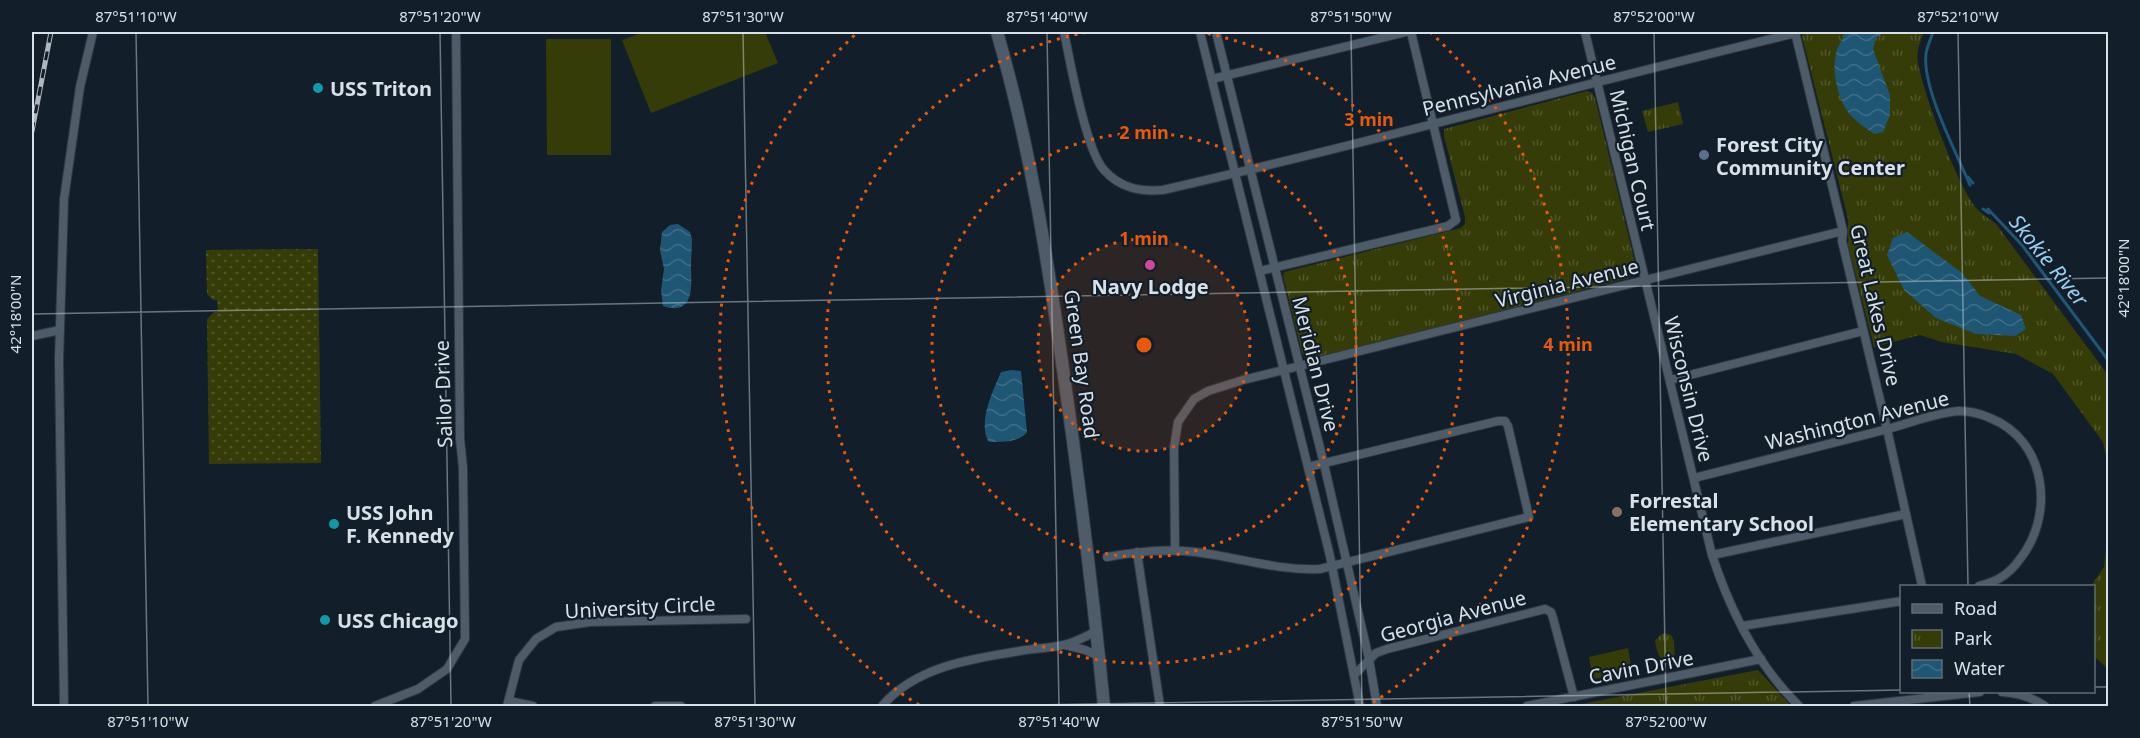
<svg xmlns="http://www.w3.org/2000/svg" width="2140" height="738" font-family="'Noto Sans',sans-serif">
<defs>
<pattern id="grass-dots" width="8" height="8" patternUnits="userSpaceOnUse" patternTransform="scale(1.5)"><rect width="8" height="8" fill="#363c07"/><path d="M2 2h.1M6 6h.1" fill="none" stroke="#52582b" stroke-width="1.8" stroke-linecap="round"/></pattern>
<pattern id="park-tufts" width="24" height="20" patternUnits="userSpaceOnUse" patternTransform="scale(1.5)"><rect width="24" height="20" fill="#363c07"/><path d="M3 7l-1-3M5 7V3M7 7l1-3M15 17l-1-3M17 17v-4M19 17l1-3" fill="none" stroke="#52582b"/></pattern>
<pattern id="water-waves" width="16" height="10" patternUnits="userSpaceOnUse" patternTransform="scale(1.5)"><rect width="16" height="10" fill="#1e5674"/><path d="M0 5q4-4 8 0t8 0" fill="none" stroke="#3e6e88"/></pattern>
</defs>
<rect width="100%" height="100%" fill="#121f2a"/>
<polygon fill="url(#grass-dots)" points="318,249 321,463 209,464 207,319 214,312 218,312 217,300 213,300 207,294 206,250"/>
<g fill="url(#park-tufts)">
<path d="M1801,32H1924C1920,42 1916,52 1918,63C1923,92 1958,189 1978,210C1983,215 1990,219 1996,224L2108,375V465L2103,442L2053,374L2016,354L1942,342L1920,335L1874,347L1848,245V219Z"/>
<polygon points="1587,91 1592,93 1595,98 1635,263 1633,271 1629,278 1313,359 1305,358 1302,353 1283,276 1284,272 1461,228 1465,224 1465,217 1444,136 1444,129"/>
<polygon points="1678,102 1683,124 1648,132 1642,111"/>
<polygon points="2108,533 2108,669 2094,656 2094,586 2091,586 2104,567"/>
<path d="M1665,633L1671,635L1674,641L1675,661C1661,669 1657,652 1655,641L1661,634Z"/>
<polygon points="1758,670 1791,706 1571,706"/>
</g>
<g fill="#363c07">
<polygon points="644,32 765,32 778,63 651,113 622,40"/>
<polygon points="546,39 611,39 611,155 547,155"/>
<polygon points="1628,648 1632,672 1593,679 1589,657"/>
</g>
<g fill="url(#water-waves)">
<path d="M1846,32H1884L1876,38L1873,49L1890,95V115L1883,132L1874,134C1864,127 1852,119 1846,109C1837,94 1832,70 1836,53C1838,46 1843,38 1846,32Z"/>
<path d="M678,224L690,232L692,239C692,248 691,258 691,268C692,289 693,316 663,306L661,290L664,269L660,250L662,232L670,225Z"/>
<polygon points="1907,232 1962,273 1980,296 2021,315 2026,329 2015,336 1976,334 1936,318 1904,290 1887,255 1893,238"/>
<path d="M1011,370L1021,371L1027,432C1020,442 1003,442 991,442L988,441C978,421 993,391 1001,372Z"/>
</g>
<g fill="none" stroke-linecap="round" stroke-linejoin="round">
<g stroke="#1e5674" stroke-width="3">
<path d="M1933,32C1931,39 1927,46 1926,54C1922,88 1956,152 1970,185"/>
<polyline points="1968,177 1973,183"/>
<polyline points="1983,209 1989,213"/>
<polyline points="1988,209 2022,245 2108,360"/>
</g>
<defs>
<g id="street">
<path d="M1064,32C1070,61 1086,151 1104,170C1120,188 1140,192 1163,190C1375,142 1584,83 1796,33"/>
<polyline points="1200,32 1330,556 1360,706"/>
<polyline points="1216,32 1324,464 1369,659 1377,706"/>
<path d="M1585,32L1712,555C1730,610 1757,665 1799,706"/>
<polyline points="1795,32 1843,231 1842,241 1887,429 1922,586"/>
<polyline points="1212,79 1406,32"/>
<polyline points="1260,271 1448,226 1456,220 1411,32"/>
<polyline points="32,336 60,330"/>
<polyline points="1670,380 1863,331"/>
<path d="M1694,478C1758,462 1821,446 1884,430C1908,424 1933,413 1959,411C1969,411 1981,414 1990,418C2047,440 2055,515 2020,559C2015,566 2007,574 2000,578C1994,582 1986,584 1979,586"/>
<polyline points="1175,550 1174,448 1178,422 1194,399 1208,391 1243,380 1843,231"/>
<polyline points="1137,552 1160,706"/>
<polyline points="1712,555 1906,514"/>
<path d="M1107,557C1136,552 1166,548 1195,552C1237,557 1278,571 1320,569L1529,517L1508,426L1505,421H1498L1308,467"/>
<polyline points="1742,626 1902,601"/>
<polyline points="1065,645 1085,650 1099,656"/>
<polyline points="1355,674 1376,653 1387,649 1545,609 1551,612 1553,618 1574,697"/>
<path d="M2002,692C2018,693 2032,697 2045,706"/>
<polyline points="509,701 533,706"/>
<polyline points="64,706 59,359 64,199 80,87 93,32"/>
<polyline points="375,706 418,689 447,669 465,639 463,468 460,439 456,32"/>
<polyline points="507,706 519,660 536,639 556,627 590,622 746,619"/>
<polyline points="655,706 681,706"/>
<path d="M882,706C917,665 976,658 1026,650C1038,648 1051,648 1063,645C1075,643 1086,636 1097,631"/>
<polyline points="1527,706 1761,659"/>
<polyline points="1854,706 1980,692"/>
</g>
<path id="secondary" d="M997,32C1029,142 1047,255 1063,369C1079,481 1093,594 1104,706"/>
</defs>
<use href="#street" stroke="#303842" stroke-width="10"/>
<use href="#secondary" stroke="#303842" stroke-width="14"/>
<use href="#street" stroke="#4e5c6a" stroke-width="8"/>
<use href="#secondary" stroke="#4e5c6a" stroke-width="12"/>
<defs>
<polyline id="rail" points="32,131 51,32"/>
</defs>
<use href="#rail" stroke="#aeb7c0" stroke-width="5"/>
<use href="#rail" stroke="#121f2a" stroke-width="3" stroke-dasharray="9" stroke-linecap="butt"/>
</g>
<path fill="none" stroke="#d8e0e8" stroke-width="1.5" stroke-opacity="0.45" d="M136,32L148,706M440,32L451,706M743,32L755,706M1047,32L1059,706M1351,32L1362,706M1654,32L1666,706M1958,32L1968,586M32,314L2108,278M2094,687H2108M1969,692L1970,706M977,706L1902,690"/>
<circle cx="1144" cy="345" r="106" fill="#e8590c" fill-opacity=".12"/>
<g fill="none" stroke="#e8590c" stroke-width="3" stroke-dasharray="3 6">
<circle cx="1144" cy="345" r="106"/>
<circle cx="1144" cy="345" r="212"/>
<path d="M1199 32A318 318 0 1 1 1089 32"/>
<path d="M919 705A424 424 0 0 1 858 32M1430 32A424 424 0 0 1 1369 705"/>
</g>
<g fill="#0f9aa8" stroke="#121f2a" stroke-width="2">
<circle cx="318" cy="88" r="6"/>
<circle cx="334" cy="524" r="6"/>
<circle cx="325" cy="620" r="6"/>
</g>
<circle fill="#5c6f8a" stroke="#121f2a" stroke-width="2" cx="1704" cy="155" r="6"/>
<circle fill="#d1479c" stroke="#121f2a" stroke-width="2" cx="1150" cy="265" r="6"/>
<circle fill="#8d6e63" stroke="#121f2a" stroke-width="2" cx="1617" cy="512" r="6"/>
<g text-anchor="middle" dominant-baseline="central" stroke-width="4.5" stroke-linejoin="round" paint-order="stroke">
<g font-size="20" fill="#d8e0e8" stroke="#121f2a">
<text transform="translate(1519 85) rotate(-14)">Pennsylvania Avenue</text>
<text transform="translate(1633 160) rotate(77)">Michigan Court</text>
<text transform="translate(1567 283) rotate(-14)">Virginia Avenue</text>
<text transform="translate(1876 305) rotate(77)">Great Lakes Drive</text>
<text transform="translate(1082 364) rotate(82)">Green Bay Road</text>
<text transform="translate(1316 364) rotate(76)">Meridian Drive</text>
<text transform="translate(1689 389) rotate(76)">Wisconsin Drive</text>
<text transform="translate(443 394) rotate(-92)">Sailor Drive</text>
<text transform="translate(1857 420) rotate(-14)">Washington Avenue</text>
<text transform="translate(640 607) rotate(-3)">University Circle</text>
<text transform="translate(1453 616) rotate(-15)">Georgia Avenue</text>
<text transform="translate(1641 667) rotate(-11)">Cavin Drive</text>
</g>
<g font-size="20" font-weight="bold" fill="#d8e0e8" stroke="#121f2a" text-anchor="start">
<text x="330" y="88">USS Triton</text>
<text x="1716" y="144">Forest City<tspan x="1716" dy="23">Community Center</tspan></text>
<text x="1150" y="286" text-anchor="middle">Navy Lodge</text>
<text x="1629" y="500">Forrestal<tspan x="1629" dy="23">Elementary School</tspan></text>
<text x="346" y="512">USS John<tspan x="346" dy="23">F. Kennedy</tspan></text>
<text x="337" y="620">USS Chicago</text>
</g>
<g font-size="21" font-style="italic" fill="#97cef1" stroke="#121f2a">
<text transform="translate(2049 260) rotate(51)">Skokie River</text>
</g>
</g>
<circle cx="1144" cy="345" r="9" fill="#e8590c" stroke="#121f2a" stroke-width="3"/>
<g font-size="18" text-anchor="middle" font-weight="bold" fill="#e8590c" stroke="#121f2a" stroke-width="4.5" stroke-linejoin="round" paint-order="stroke">
<text x="1369" y="126">3 min</text>
<text x="1144" y="139">2 min</text>
<text x="1144" y="245">1 min</text>
<text x="1568" y="351">4 min</text>
</g>
<rect width="2140" height="738" fill="none" stroke="#121f2a" stroke-width="66"/>
<rect x="1900" y="585" width="195" height="108" fill="#121f2a" stroke="#616c76" stroke-width="1.5"/>
<rect x="1912" y="604" width="30" height="9" fill="#4e5c6a" stroke="#616c76" stroke-width="1.5"/>
<text x="1954" y="615" font-size="18" fill="#d8e0e8">Road</text>
<rect x="1912" y="630" width="30" height="18" fill="url(#park-tufts)" stroke="#616c76" stroke-width="1.5"/>
<text x="1954" y="645" font-size="18" fill="#d8e0e8">Park</text>
<rect x="1912" y="660" width="30" height="18" fill="url(#water-waves)" stroke="#616c76" stroke-width="1.5"/>
<text x="1954" y="675" font-size="18" fill="#d8e0e8">Water</text>
<rect x="33" y="33" width="2074" height="672" fill="none" stroke="#d8e0e8" stroke-width="2"/>
<g font-size="15" text-anchor="middle" fill="#d8e0e8">
<text x="136" y="22">87°51'10"W</text>
<text x="440" y="22">87°51'20"W</text>
<text x="743" y="22">87°51'30"W</text>
<text x="1047" y="22">87°51'40"W</text>
<text x="1351" y="22">87°51'50"W</text>
<text x="1654" y="22">87°52'00"W</text>
<text x="1958" y="22">87°52'10"W</text>
<text transform="translate(2124 278) rotate(-90)" y="5">42°18'00"N</text>
<text transform="translate(16 314) rotate(-90)" y="5">42°18'00"N</text>
<text x="148" y="727">87°51'10"W</text>
<text x="451" y="727">87°51'20"W</text>
<text x="755" y="727">87°51'30"W</text>
<text x="1059" y="727">87°51'40"W</text>
<text x="1362" y="727">87°51'50"W</text>
<text x="1666" y="727">87°52'00"W</text>
</g>
</svg>
